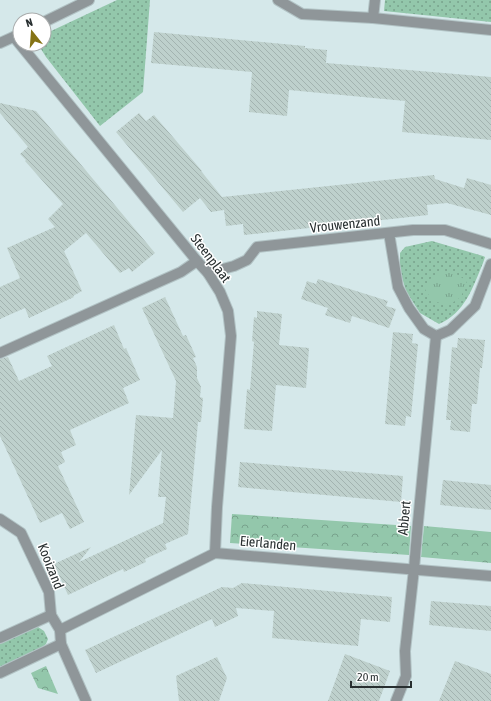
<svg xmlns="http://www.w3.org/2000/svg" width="491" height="701" font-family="'Asap Condensed',sans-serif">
<defs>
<pattern id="grass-dots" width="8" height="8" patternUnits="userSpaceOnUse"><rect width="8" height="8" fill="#93c7ab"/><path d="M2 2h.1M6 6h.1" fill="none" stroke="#78a28c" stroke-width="1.8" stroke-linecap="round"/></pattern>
<pattern id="forest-crowns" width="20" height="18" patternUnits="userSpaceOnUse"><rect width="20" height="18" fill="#93c7ab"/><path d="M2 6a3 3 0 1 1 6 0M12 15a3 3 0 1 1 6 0" fill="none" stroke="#78a28c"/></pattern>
<pattern id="park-tufts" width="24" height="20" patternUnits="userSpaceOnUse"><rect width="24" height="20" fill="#93c7ab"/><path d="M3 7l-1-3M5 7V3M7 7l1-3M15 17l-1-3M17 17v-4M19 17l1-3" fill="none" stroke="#78a28c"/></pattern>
<pattern id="building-back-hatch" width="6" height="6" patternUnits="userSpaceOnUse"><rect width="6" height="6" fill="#bed0cc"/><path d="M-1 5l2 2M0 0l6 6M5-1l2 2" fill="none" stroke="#a3b3b0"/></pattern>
</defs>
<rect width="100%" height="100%" fill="#d5e8ea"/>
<g fill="url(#grass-dots)">
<polygon points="117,0 150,0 143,92 100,126 46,57 41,49 42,44 44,44 44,39 49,32"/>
<polygon points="385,0 491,0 491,22 384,11"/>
<path d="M432,241L483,256L485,257L483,263C473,287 465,313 439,324L420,313L406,291L400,271V253L405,247Z"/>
<polygon points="38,627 44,631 48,639 46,644 41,648 0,667 0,642 32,628"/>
</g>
<g fill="url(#forest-crowns)">
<polygon points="232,514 411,526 409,555 230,543"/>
<polygon points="424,526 491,532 491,563 421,557"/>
<polygon points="46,666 58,694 38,688 31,673"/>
</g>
<polygon fill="url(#park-tufts)" points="442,271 453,272 467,281 461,297 449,305 432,301 425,289 431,278"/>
<g fill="url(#building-back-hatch)">
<polygon points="154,32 305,46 305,48 327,50 326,63 491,77 491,140 402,132 405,101 289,90 287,116 249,112 252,72 151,63"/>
<polygon points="0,103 36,111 155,253 132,272 129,268 120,273 86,233 64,251 82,291 73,296 74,297 29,318 25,308 0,319 0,287 20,278 7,248 55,227 48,219 63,204 25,161 26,160 20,154 28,147 0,113"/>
<polygon points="139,113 146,121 154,115 202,171 201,171 222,197 434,175 435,179 464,188 467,178 491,185 491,215 447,203 427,205 428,215 244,235 243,224 226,226 224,210 211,212 200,198 183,212 116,132"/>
<polygon points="318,279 388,301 386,306 396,309 389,328 352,316 350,323 325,315 328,308 301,299 307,281 316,284"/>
<polygon points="165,297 183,336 186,335 196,357 193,358 197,367 197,378 201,387 200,397 203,398 201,422 198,422 188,534 165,544 167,549 145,559 146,562 124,572 123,569 68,595 54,564 91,547 79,562 163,523 166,497 158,497 162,450 129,495 136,415 173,418 176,381 142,308"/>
<polygon points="257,311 282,314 279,345 309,348 306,388 276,385 272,431 244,429 247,389 250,390 252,365 254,342 252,341 254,317 257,318"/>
<polygon points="114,325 124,349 126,348 140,380 123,388 129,403 70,430 76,445 61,452 65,462 58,466 84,522 70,529 62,513 40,523 0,436 0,359 8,357 19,381 52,366 47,356"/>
<polygon points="393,332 413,334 412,343 418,344 411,417 406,416 405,426 385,424"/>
<polygon points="458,338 485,340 482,368 480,368 477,404 472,404 470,432 450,430 451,420 446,420 452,347 457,348"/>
<polygon points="240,462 403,476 401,502 238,487"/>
<polygon points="443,480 491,485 491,510 440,505"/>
<polygon points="242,583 392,597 390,622 361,619 358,646 272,638 274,611 236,608 238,616 215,627 212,619 96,673 85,650 222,587 233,588"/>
<polygon points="431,601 491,606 491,631 429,625"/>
<polygon points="345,654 390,671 379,701 328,701"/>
<polygon points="217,657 227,678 219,701 179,701 176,676"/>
<polygon points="455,661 491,674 491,701 439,701"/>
</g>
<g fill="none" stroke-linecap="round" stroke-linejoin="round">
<defs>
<g id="minor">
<polyline points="278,0 302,14 373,18 491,30"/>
<polyline points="373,18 375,0"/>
<polyline points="44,22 89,0"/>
<polyline points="14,37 197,261 208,273 220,292 228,311 231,336 217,507 215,553"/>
<polyline points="0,43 20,34"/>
<polyline points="389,233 398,287 409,308 424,329 436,336 450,330 475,306 491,264"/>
<polyline points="208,273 234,266 247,260 257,247 413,230 445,230 491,244"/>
<polyline points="0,353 181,272 197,261"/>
<polyline points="0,519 21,533 49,592 51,615 60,630 61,644 86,701"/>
<polyline points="60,630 215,553 491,576"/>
<polyline points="0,638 51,615"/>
<polyline points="0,673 61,644"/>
<polyline points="396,701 406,676 405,651 414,569 418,522 436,336"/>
</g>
</defs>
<use href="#minor" stroke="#b2c3c5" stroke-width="12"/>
<use href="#minor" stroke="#8f9699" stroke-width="10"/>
</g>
<g text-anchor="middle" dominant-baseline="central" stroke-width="3" stroke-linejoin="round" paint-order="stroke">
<g font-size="14" fill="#282f30" stroke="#fff">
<text transform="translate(345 224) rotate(-6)">Vrouwenzand</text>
<text transform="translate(211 258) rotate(53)">Steenplaat</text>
<text transform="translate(404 518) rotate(-85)">Abbert</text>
<text transform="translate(268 543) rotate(5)">Eierlanden</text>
<text transform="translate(51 566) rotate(68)">Kooizand</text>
</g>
</g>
<g transform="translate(32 32) rotate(343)"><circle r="19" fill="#ffffff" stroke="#a9acac"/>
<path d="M0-3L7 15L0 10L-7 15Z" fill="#857315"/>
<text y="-6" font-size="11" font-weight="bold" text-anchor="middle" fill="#282f30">N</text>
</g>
<path d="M351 681v6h60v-6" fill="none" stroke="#282f30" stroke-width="2"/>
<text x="357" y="681" font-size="12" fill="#282f30" stroke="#ffffff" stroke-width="3" paint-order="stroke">20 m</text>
</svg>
